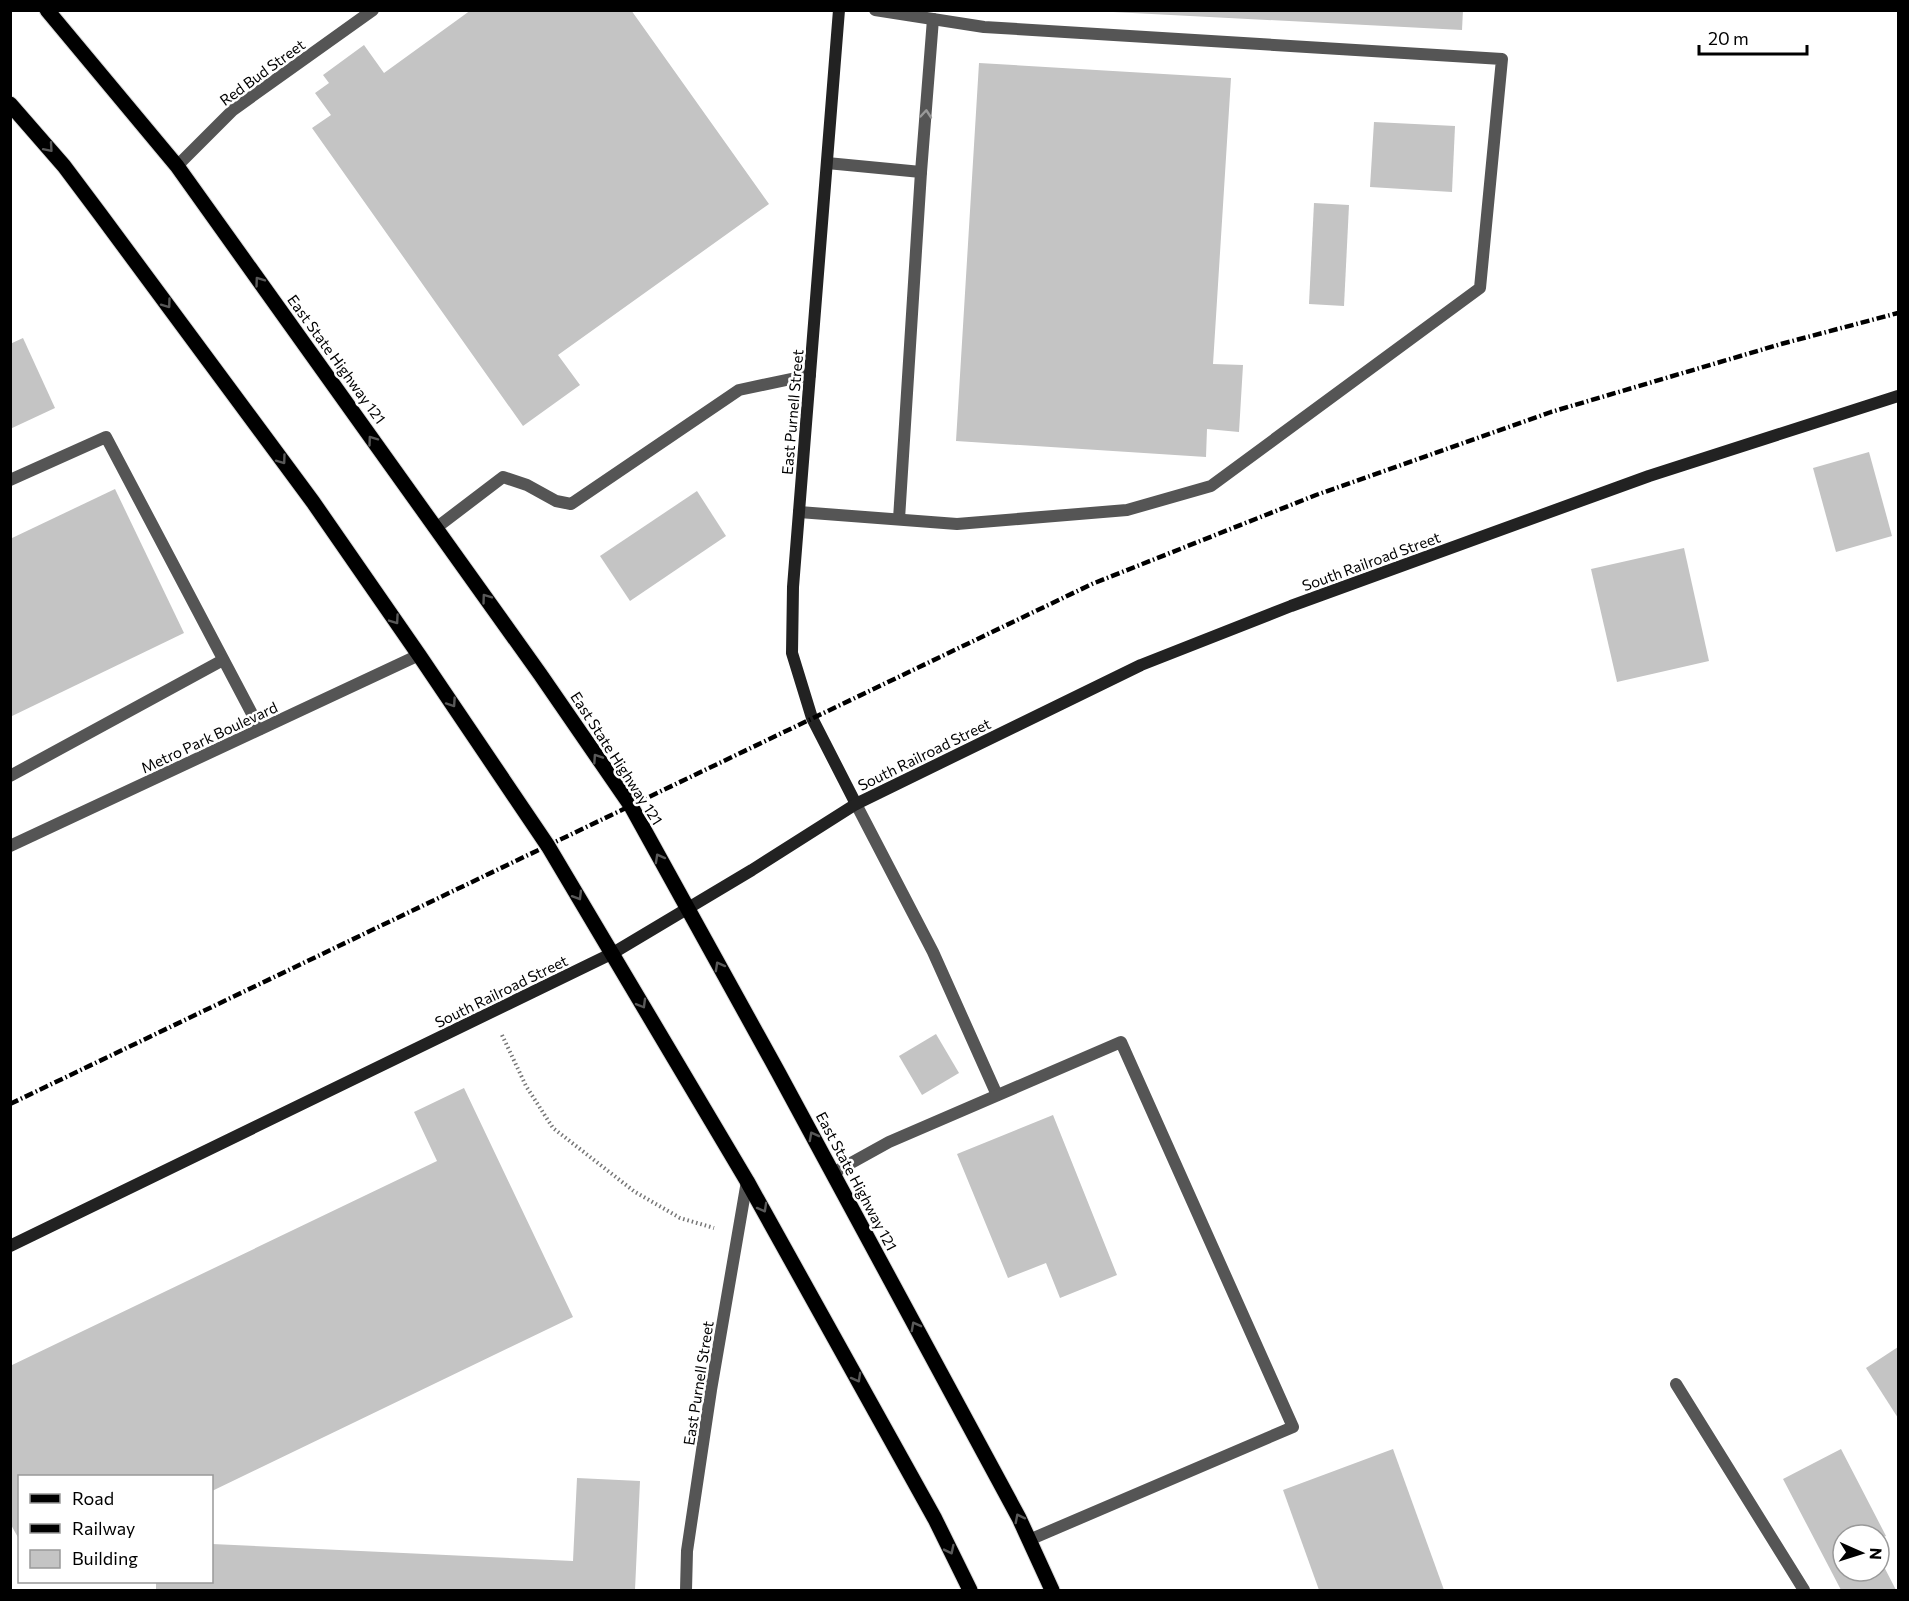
<svg xmlns="http://www.w3.org/2000/svg" width="1909" height="1601" font-family="Commissioner,sans-serif">
<rect width="100%" height="100%" fill="#fff"/>
<g fill="#c4c4c4">
<polygon points="471,10 631,10 769,204 558,355 580,385 523,426 312,128 331,115 315,93 329,83 323,75 364,45 384,73"/>
<polygon points="1113,10 1463,10 1462,30 1113,12"/>
<polygon points="979,63 1231,78 1213,364 1243,365 1239,432 1207,429 1206,457 956,441"/>
<polygon points="1374,122 1455,126 1452,192 1370,187"/>
<polygon points="1314,203 1349,205 1344,306 1309,304"/>
<polygon points="23,338 55,408 10,429 10,344"/>
<polygon points="1869,452 1892,536 1836,552 1813,468"/>
<polygon points="115,489 184,633 10,717 10,539"/>
<polygon points="697,491 726,536 630,601 600,556"/>
<polygon points="1684,548 1709,661 1617,682 1591,569"/>
<polygon points="936,1034 959,1073 922,1095 899,1056"/>
<polygon points="464,1088 573,1317 212,1491 212,1476 20,1476 20,1541 10,1523 10,1366 437,1161 414,1112"/>
<polygon points="1053,1115 1117,1275 1060,1298 1046,1263 1008,1278 957,1154"/>
<polygon points="1898,1347 1898,1418 1866,1368"/>
<polygon points="1393,1449 1444,1590 1319,1590 1283,1490"/>
<polygon points="1841,1449 1886,1536 1879,1539 1879,1535 1843,1535 1843,1571 1879,1571 1879,1557 1896,1590 1841,1590 1783,1479"/>
<polygon points="577,1478 640,1481 635,1590 156,1590 156,1582 212,1582 212,1544 573,1561"/>
</g>
<g fill="none" stroke-linecap="round" stroke-linejoin="round">
<defs>
<g id="primary">
<polyline points="47,10 177,166 540,674 631,806 778,1072 1019,1518 1052,1590"/>
<polyline points="10,104 64,166 100,214 313,502 419,655 548,846 747,1181 935,1519 970,1590"/>
</g>
</defs>
<use href="#primary" stroke="#dbdbdb" stroke-width="17"/>
<polyline stroke="#777" stroke-width="4" stroke-dasharray="1.5 3" stroke-linecap="butt" points="502,1035 526,1086 553,1128 635,1192 680,1218 714,1228"/>
<g stroke="#555" stroke-width="12">
<polyline points="827,163 921,172 899,519"/>
<polyline points="921,172 933,19"/>
<polyline points="10,480 106,437 260,729"/>
<polyline points="799,512 957,524 1127,510 1211,486 1480,288 1502,59 984,27 875,10"/>
<polyline points="436,528 503,477 527,485 556,501 571,504 739,390 810,375"/>
<polyline points="10,776 223,660"/>
<polyline points="856,804 933,952 997,1095"/>
<polyline points="833,1173 889,1142 1121,1042 1293,1427 1029,1540"/>
<polyline points="1676,1384 1804,1590"/>
</g>
<g stroke="#555" stroke-width="12">
<polyline points="177,166 233,110 373,10"/>
<polyline points="10,846 419,655"/>
<polyline points="686,1590 687,1551 711,1390 747,1181"/>
</g>
<g stroke="#222" stroke-width="12">
<polyline points="839,10 793,587 792,653 812,718 856,804"/>
<polyline points="10,1246 613,953 752,870 856,804 1141,665 1291,606 1649,476 1898,396"/>
</g>
<use href="#primary" stroke="#000" stroke-width="15"/>
<polyline stroke="#000" stroke-width="4.5" stroke-dasharray="9 3 1.5 3" stroke-linecap="butt" points="10,1104 1092,584 1316,495 1551,412 1781,344 1898,313"/>
</g>
<defs><path id="oneway-chevron" d="M-2-3.5L2.5 0L-2 3.5" fill="none" stroke-width="1.6" stroke-linecap="round" stroke-linejoin="round" transform="scale(1.5)"/></defs>
<use stroke="#999" href="#oneway-chevron" transform="translate(926 114) rotate(-85)"/>
<g stroke="#595959">
<use href="#oneway-chevron" transform="translate(49 148) rotate(49)"/>
<use href="#oneway-chevron" transform="translate(259 281) rotate(-126)"/>
<use href="#oneway-chevron" transform="translate(167 304) rotate(54)"/>
<use href="#oneway-chevron" transform="translate(372 440) rotate(-126)"/>
<use href="#oneway-chevron" transform="translate(282 460) rotate(54)"/>
<use href="#oneway-chevron" transform="translate(486 598) rotate(-126)"/>
<use href="#oneway-chevron" transform="translate(395 620) rotate(55)"/>
<use href="#oneway-chevron" transform="translate(452 703) rotate(56)"/>
<use href="#oneway-chevron" transform="translate(597 758) rotate(-124)"/>
<use href="#oneway-chevron" transform="translate(659 858) rotate(-119)"/>
<use href="#oneway-chevron" transform="translate(578 896) rotate(59)"/>
<use href="#oneway-chevron" transform="translate(719 966) rotate(-119)"/>
<use href="#oneway-chevron" transform="translate(642 1004) rotate(60)"/>
<use href="#oneway-chevron" transform="translate(813 1136) rotate(-118)"/>
<use href="#oneway-chevron" transform="translate(763 1208) rotate(61)"/>
<use href="#oneway-chevron" transform="translate(915 1326) rotate(-118)"/>
<use href="#oneway-chevron" transform="translate(857 1378) rotate(61)"/>
<use href="#oneway-chevron" transform="translate(1019 1518) rotate(-117)"/>
<use href="#oneway-chevron" transform="translate(950 1550) rotate(64)"/>
</g>
<g text-anchor="middle" dominant-baseline="central" stroke-width="5" stroke-linejoin="round" paint-order="stroke">
<g font-size="15" fill="#000" stroke="#fff">
<text transform="translate(262 72) rotate(-36)">Red Bud Street</text>
<text transform="translate(337 359) rotate(54)">East State Highway 121</text>
<text transform="translate(792 412) rotate(-85)">East Purnell Street</text>
<text transform="translate(1371 561) rotate(-20)">South Railroad Street</text>
<text transform="translate(209 737) rotate(-25)">Metro Park Boulevard</text>
<text transform="translate(924 754) rotate(-26)">South Railroad Street</text>
<text transform="translate(617 758) rotate(57)">East State Highway 121</text>
<text transform="translate(501 991) rotate(-26)">South Railroad Street</text>
<text transform="translate(857 1181) rotate(62)">East State Highway 121</text>
<text transform="translate(698 1383) rotate(-81)">East Purnell Street</text>
</g>
</g>
<rect width="1909" height="1601" fill="none" stroke="#000000" stroke-width="24"/>
<rect x="18" y="1475" width="195" height="108" fill="#ffffff" stroke="#999999" stroke-width="1.5"/>
<rect x="30" y="1494" width="30" height="9" fill="#000000" stroke="#999999" stroke-width="1.5"/>
<text x="72" y="1505" font-size="18" fill="#000000">Road</text>
<rect x="30" y="1524" width="30" height="9" fill="#000000" stroke="#999999" stroke-width="1.5"/>
<text x="72" y="1535" font-size="18" fill="#000000">Railway</text>
<rect x="30" y="1550" width="30" height="18" fill="#c4c4c4" stroke="#999999" stroke-width="1.5"/>
<text x="72" y="1565" font-size="18" fill="#000000">Building</text>
<g transform="translate(1861 1553) rotate(93)"><circle r="28" fill="#ffffff" stroke="#999999" stroke-width="1.5"/>
<path d="M0-4.5L10 22L0 15L-10 22Z" fill="#000000"/>
<text y="-9" font-size="16" font-weight="bold" text-anchor="middle" fill="#000000">N</text>
</g>
<path d="M1699 45v9h108v-9" fill="none" stroke="#000000" stroke-width="3"/>
<text x="1708" y="45" font-size="18" fill="#000000" stroke="#ffffff" stroke-width="4.5" paint-order="stroke">20 m</text>
</svg>
